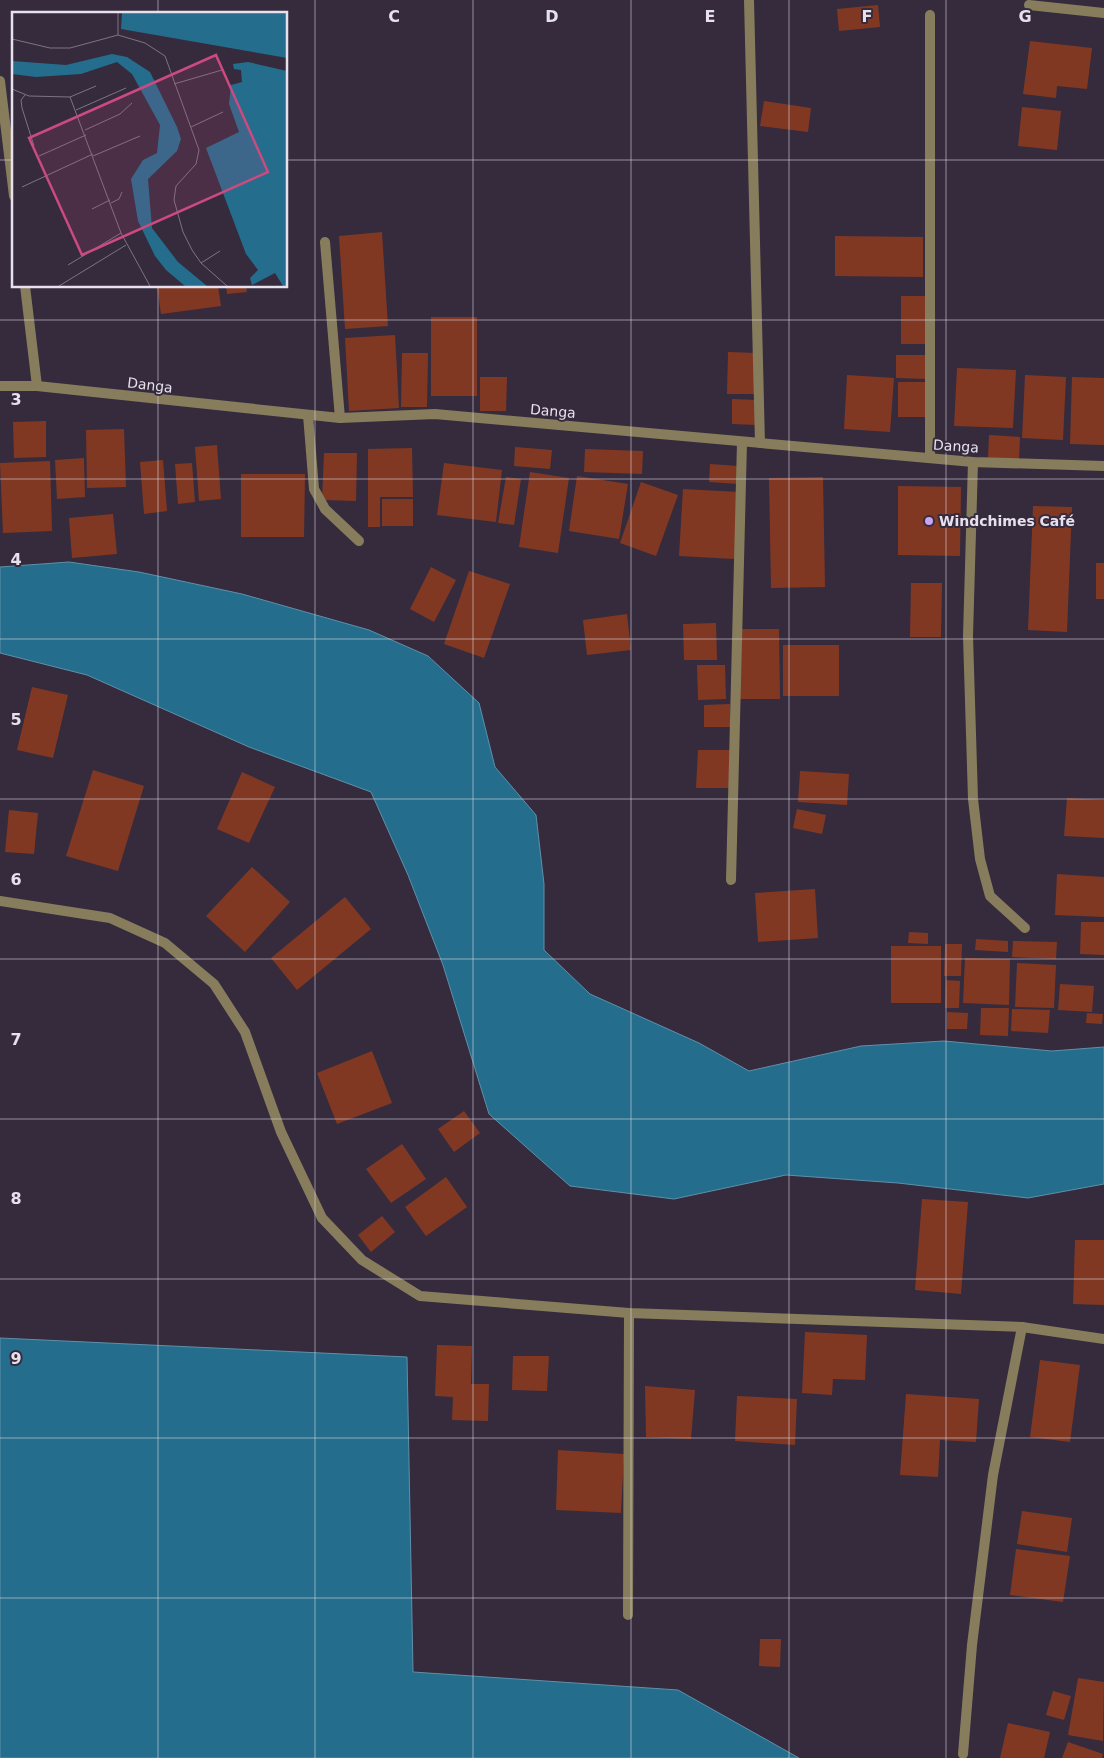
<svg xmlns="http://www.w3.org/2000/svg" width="1104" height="1758" font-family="'DejaVu Sans',sans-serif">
<rect width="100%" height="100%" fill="#352b3d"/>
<g fill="#256d8c" stroke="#5f90a9">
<polygon points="69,562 139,572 242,594 369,630 428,656 479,703 495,767 536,815 544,884 544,950 590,994 699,1043 749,1071 861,1046 944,1041 1052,1051 1104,1047 1104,1184 1028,1198 898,1183 786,1175 674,1199 570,1186 489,1114 443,965 408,875 371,792 249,747 87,675 0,653 0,567"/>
<polygon points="0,1338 407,1357 413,1672 678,1690 799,1758 0,1758"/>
</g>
<g fill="#813823">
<polygon points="878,5 880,27 839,31 837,9"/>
<polygon points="1030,41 1092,48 1087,89 1057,86 1056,98 1023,94"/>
<polygon points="764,101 811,108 808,132 760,126"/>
<polygon points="1022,107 1061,111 1057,150 1018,146"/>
<polygon points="382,232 388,326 345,329 339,236"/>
<polygon points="835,236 923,237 923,277 835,276"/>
<polygon points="157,286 218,286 221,306 161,314"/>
<polygon points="226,286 246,286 247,292 227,294"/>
<polygon points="901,296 927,296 928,344 901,344"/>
<rect x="431" y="317" width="46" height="79"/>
<polygon points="395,335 399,408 349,411 345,338"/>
<polygon points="728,352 757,353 756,394 727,394"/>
<polygon points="402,353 428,353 427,407 401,407"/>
<polygon points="896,355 928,355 928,379 896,378"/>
<polygon points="957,368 1016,370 1013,428 954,426"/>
<polygon points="847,375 894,378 890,432 844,429"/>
<polygon points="1025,375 1066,377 1063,440 1022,438"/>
<polygon points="480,377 507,377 506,411 480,411"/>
<polygon points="1072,377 1104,378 1104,445 1070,444"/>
<rect x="898" y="382" width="31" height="35"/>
<polygon points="732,399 757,400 757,425 732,424"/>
<polygon points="46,421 46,457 14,458 13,422"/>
<polygon points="124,429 126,487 87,488 86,430"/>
<polygon points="989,435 1020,437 1019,460 988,458"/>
<polygon points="217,445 221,499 199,501 195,447"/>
<polygon points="515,447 552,450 550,469 514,466"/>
<polygon points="412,448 413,497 380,497 380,527 368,527 368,449"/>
<polygon points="585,449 643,451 642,474 584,472"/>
<polygon points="324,453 357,453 356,501 322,500"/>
<polygon points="84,458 85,497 57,499 55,460"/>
<polygon points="163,460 167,511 144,514 140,462"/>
<polygon points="50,461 52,531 3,533 0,463"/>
<polygon points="192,463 195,502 178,504 175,464"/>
<polygon points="444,463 502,470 496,522 437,515"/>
<polygon points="710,464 739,466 738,484 709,482"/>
<polygon points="530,472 569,478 558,553 519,547"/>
<polygon points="241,474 305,474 304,537 241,537"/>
<polygon points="577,476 628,484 619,539 569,531"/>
<polygon points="506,477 521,479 514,525 498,523"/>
<polygon points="823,477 825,587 771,588 769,478"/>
<polygon points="641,482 678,495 656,556 620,543"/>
<polygon points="898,486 961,487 960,556 898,555"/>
<polygon points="683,489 739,492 735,559 679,556"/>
<rect x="382" y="499" width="31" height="27"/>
<polygon points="1033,506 1072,507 1067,632 1028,630"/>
<polygon points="113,514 117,554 72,558 69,518"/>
<rect x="1096" y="563" width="8" height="36"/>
<polygon points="431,567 456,580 434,622 410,609"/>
<polygon points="469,571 510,584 484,658 444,644"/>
<polygon points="911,583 942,583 941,637 910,637"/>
<polygon points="627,614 631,650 587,655 583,620"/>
<polygon points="716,623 717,660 684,660 683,624"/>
<polygon points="739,629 779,629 780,699 739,699"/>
<rect x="783" y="645" width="56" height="51"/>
<polygon points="697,665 725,665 726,699 698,700"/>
<polygon points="32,687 68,695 53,758 17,750"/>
<polygon points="730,704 730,727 704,727 704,705"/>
<polygon points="698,750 730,750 729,788 696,788"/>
<polygon points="93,770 144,786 118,871 66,856"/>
<polygon points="800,771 849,774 847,805 798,802"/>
<polygon points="242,772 275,787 249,843 217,829"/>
<polygon points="1067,798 1104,800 1104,838 1064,836"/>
<polygon points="797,809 826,815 822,834 793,828"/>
<polygon points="9,810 38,813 34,854 5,852"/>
<polygon points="252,867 290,902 245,952 206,916"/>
<polygon points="1057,874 1104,877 1104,917 1055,915"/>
<polygon points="815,889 818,938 758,942 755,893"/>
<polygon points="345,897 371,929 297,990 271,958"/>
<polygon points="1081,922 1104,922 1104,955 1080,954"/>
<polygon points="909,932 928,933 928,944 908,943"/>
<polygon points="976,939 1008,941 1008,952 975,950"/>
<polygon points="1013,941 1057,942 1056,959 1012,957"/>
<polygon points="945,944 962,944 961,976 944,976"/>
<rect x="891" y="946" width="50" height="57"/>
<polygon points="965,958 1010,959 1009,1005 963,1003"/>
<polygon points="1017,963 1056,965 1054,1008 1015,1007"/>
<polygon points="946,980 960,981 959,1008 945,1008"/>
<polygon points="1060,984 1094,986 1092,1012 1058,1010"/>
<polygon points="981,1008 1009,1008 1008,1036 980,1035"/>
<polygon points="1012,1009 1050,1010 1048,1033 1011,1031"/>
<polygon points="947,1012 968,1013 967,1029 947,1029"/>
<polygon points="1087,1013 1103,1014 1102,1024 1086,1023"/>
<polygon points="372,1051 392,1103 337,1124 317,1073"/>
<polygon points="464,1111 480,1133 454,1152 438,1129"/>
<polygon points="402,1144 426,1179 391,1203 366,1169"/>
<polygon points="446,1177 467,1207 426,1236 405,1207"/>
<polygon points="922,1199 968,1202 961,1294 915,1290"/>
<polygon points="382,1216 395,1232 371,1252 358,1235"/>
<polygon points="1075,1240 1104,1240 1104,1305 1073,1304"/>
<polygon points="805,1332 867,1335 865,1380 833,1379 832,1395 802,1393"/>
<polygon points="437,1345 472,1346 471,1384 489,1384 488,1421 452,1420 453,1397 435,1396"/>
<polygon points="513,1356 549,1356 547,1391 512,1390"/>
<polygon points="1040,1360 1080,1365 1070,1442 1030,1437"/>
<polygon points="645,1386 695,1390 691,1439 646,1437"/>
<polygon points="906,1394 979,1399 976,1442 940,1440 938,1477 900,1475"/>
<polygon points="737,1396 797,1399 795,1445 735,1441"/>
<polygon points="558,1450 624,1454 621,1513 556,1510"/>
<polygon points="1022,1511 1072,1518 1067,1552 1017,1544"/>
<polygon points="1016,1549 1070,1556 1063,1602 1010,1595"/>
<polygon points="760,1639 781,1639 780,1667 759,1666"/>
<polygon points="1078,1678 1104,1682 1103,1741 1068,1735"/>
<polygon points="1053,1691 1071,1696 1064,1720 1046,1715"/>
<polygon points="1008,1723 1050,1732 1044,1758 1000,1758"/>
<polygon points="1068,1742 1103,1754 1102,1758 1062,1758"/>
</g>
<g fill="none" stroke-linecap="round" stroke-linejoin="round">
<g stroke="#877d5d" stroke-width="10">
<polyline points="749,0 760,443"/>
<polyline points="1029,5 1104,13"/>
<polyline points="930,15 930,458"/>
<polyline points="0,81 14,196"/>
<polyline points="325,242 340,418"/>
<polyline points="25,286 37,386"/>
<polyline points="0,386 37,386 340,418 435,414 973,462 1104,466"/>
<polyline points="308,415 314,489 325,509 359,541"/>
<polyline points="973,462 968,636 973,799 980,859 990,896 1025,928"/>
<polyline points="731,880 742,442"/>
<polyline points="0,901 110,918 165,943 214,984 245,1032 281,1132 322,1218 362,1260 420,1296 629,1313 1022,1327 1104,1339"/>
<polyline points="628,1615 629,1313"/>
<polyline points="963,1754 972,1645 993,1475 1022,1327"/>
</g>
</g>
<path fill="none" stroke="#e7e1ed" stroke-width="1" stroke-opacity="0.55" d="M158,0V14M315,0V1758M473,0V1758M631,0V1758M789,0V1758M946,0V1758M0,160H14M286,160H1104M158,286V1758M0,320H1104M0,479H1104M0,639H1104M0,799H1104M0,959H1104M0,1119H1104M0,1279H1104M0,1438H1104M0,1598H1104"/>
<circle fill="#c6a6f0" stroke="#352b3d" stroke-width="2" cx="929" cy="521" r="5"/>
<g text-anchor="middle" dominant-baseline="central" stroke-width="4" stroke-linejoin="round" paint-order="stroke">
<g font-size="14" fill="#e7e1ed" stroke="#352b3d">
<text transform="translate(150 385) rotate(7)">Danga</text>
<text transform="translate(553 411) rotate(5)">Danga</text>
<text transform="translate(956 446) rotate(4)">Danga</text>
</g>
<g font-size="14" font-weight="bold" fill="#e7e1ed" stroke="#352b3d" text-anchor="start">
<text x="939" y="521">Windchimes Café</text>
</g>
</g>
<g transform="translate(12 12)">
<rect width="275" height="275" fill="#352b3d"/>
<path d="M110,1H275V46L109,17ZM100,42L115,45L138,60L165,115L169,127L165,139L136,167L140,216L166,250L195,274H173L154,258L143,244L126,209L119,167L131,148L145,141L148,113L120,62L105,50L69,62L24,65L0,62V49L54,53ZM236,50L275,59V274H271L263,261L240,273L238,266L246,258L234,242L194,136L227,120L217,92L219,73L230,70L229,58L222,57L221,52Z" fill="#256d8c"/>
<path fill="none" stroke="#7c7483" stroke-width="1" d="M106,23V1M0,27L38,36H58L106,23L133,31L153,44L187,138L184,152L164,174L162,188L171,220L180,238L189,251L215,274M162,72L210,58M0,77L17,84L58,85M13,83L9,88L10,96L22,134M58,85L109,221L138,274M58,85L84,74M64,98L114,76M179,115L211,100M73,118L108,102L120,91M27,144L74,123M81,144L128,124M10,175L81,142M99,191L107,187L110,180M80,197L98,188M189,251L208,239M56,253L109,221M47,274L114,233"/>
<path fill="#cb4a80" fill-opacity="0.15" stroke="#cb4a80" stroke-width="2.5" d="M204,43L256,160L70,243L17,126Z"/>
<rect width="275" height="275" fill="none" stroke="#e7e1ed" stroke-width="2.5"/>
</g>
<g font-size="16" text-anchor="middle" font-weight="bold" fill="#e7e1ed" stroke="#352b3d" stroke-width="4" stroke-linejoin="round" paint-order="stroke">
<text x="394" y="22">C</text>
<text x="552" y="22">D</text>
<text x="710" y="22">E</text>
<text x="867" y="22">F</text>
<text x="1025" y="22">G</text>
<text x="16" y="405">3</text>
<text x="16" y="565">4</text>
<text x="16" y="725">5</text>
<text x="16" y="885">6</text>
<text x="16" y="1045">7</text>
<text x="16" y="1204">8</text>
<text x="16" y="1364">9</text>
</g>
</svg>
